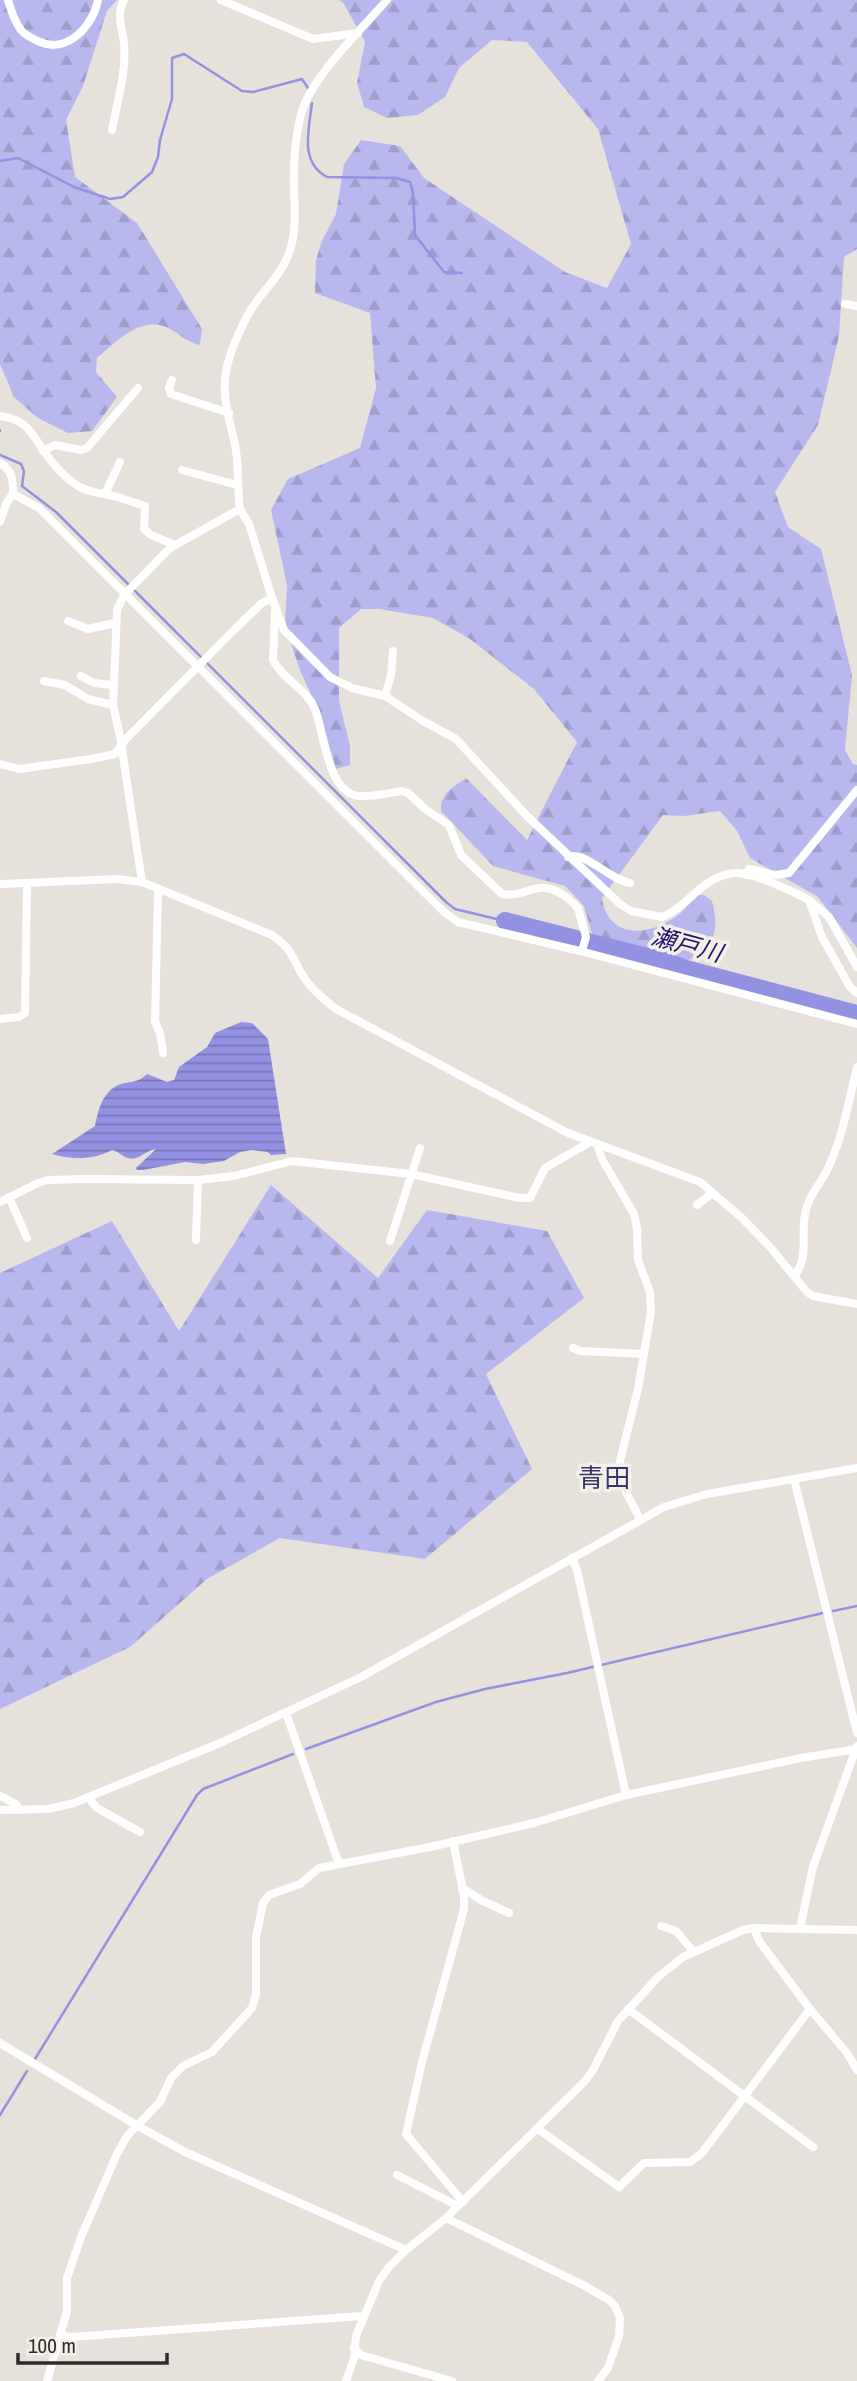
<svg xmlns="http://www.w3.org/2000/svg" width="857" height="2381" font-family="'Archivo Narrow','Noto Sans JP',sans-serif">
<defs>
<pattern id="forest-firs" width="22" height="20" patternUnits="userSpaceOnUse" patternTransform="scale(1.75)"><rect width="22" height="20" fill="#b8b8ee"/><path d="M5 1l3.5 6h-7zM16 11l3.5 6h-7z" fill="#9e9ecc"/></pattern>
<pattern id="water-rules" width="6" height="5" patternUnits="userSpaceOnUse" patternTransform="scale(1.75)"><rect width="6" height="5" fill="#9391e1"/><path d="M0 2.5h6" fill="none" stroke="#7877b6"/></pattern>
</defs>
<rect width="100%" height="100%" fill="#e6e2db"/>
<g fill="url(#forest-firs)">
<path d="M0,0H117L107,11L83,86L66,120L75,177L137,223L202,329L200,345C187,342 181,335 170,329C141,314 118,341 97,358L96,372L117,397L92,431L68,433L38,418L14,397L0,364Z"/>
<path d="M339,0H857V249L844,257L839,336L818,425L775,492L788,527L821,549L852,675L845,750L853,764L857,765V948L818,897L750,858L737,831L720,811L684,816L663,815L602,898C608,938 646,937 674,918C683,913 690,902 698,895H704L712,901C720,933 714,948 685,962L593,937L584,906L565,886L493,866L441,811C440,793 453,788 466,778L527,840L577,742L534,689L470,639L433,618L379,609H361L339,628V701L350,746V765L336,769L320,714L301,673L285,626L287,585L271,510L288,479L360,448L376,388L370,313L315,293L316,260L322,241L336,214L344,164L361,140L400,146L424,178L565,272L607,288L631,244L598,129L527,42L492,40L459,68L445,97L418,115L387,118L364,107L357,83L365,42L344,4Z"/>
<polygon points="271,1185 378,1278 427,1210 547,1231 584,1298 486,1374 532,1469 425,1559 280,1538 207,1579 130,1647 0,1709 0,1273 112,1221 179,1331"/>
</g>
<path fill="url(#water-rules)" d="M241,1022L252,1023L268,1039L286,1154L271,1155L268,1152L251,1150L240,1152L224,1161L203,1164L185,1162L143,1170H137L136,1168L156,1149C146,1150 139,1161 128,1158C123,1157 118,1151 112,1150C93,1160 73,1160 52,1154L95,1126C98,1110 103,1090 121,1084C132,1081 138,1083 147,1074L167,1082L174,1080L179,1067L207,1047L215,1033Z"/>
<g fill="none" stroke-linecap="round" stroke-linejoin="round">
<g stroke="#9391e1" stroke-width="2.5">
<path d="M312,103C309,129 299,162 327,177L396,178L410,182L413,193L415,235L444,272L462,273"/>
<polyline points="0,161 18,158 74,187 110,199 123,197 152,172 158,157 160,140 172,99 172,58 184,54 242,91 253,92 302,79 308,88"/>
<polyline points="0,430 0,431"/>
<polyline points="0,455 21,464 24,471 22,486 56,512 446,902 455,909 505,921"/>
<polyline points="833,1611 857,1606"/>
<polyline points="306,1749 436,1702 485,1689 567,1673 823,1613"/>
<polyline points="35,2059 197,1795 203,1789 293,1754"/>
<polyline points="0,2115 27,2071"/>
</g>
<polyline stroke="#9391e1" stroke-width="18" points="505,921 667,962 686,969 857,1014"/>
<g stroke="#fff" stroke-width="8">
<path d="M8,0C11,10 14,21 21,30C26,36 33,39 40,42C67,54 93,26 98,0"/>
<polyline points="221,0 313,39 358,33"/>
<path d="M112,130C117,102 127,71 124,43C122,28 116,14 124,0"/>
<polyline points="845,304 857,306"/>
<polyline points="172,380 169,388 171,394 229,413"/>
<path d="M0,416C27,420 30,431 44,451C53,465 64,477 78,486C90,493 101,493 114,496C125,499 135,503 145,506L144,529L151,535L175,545"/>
<polyline points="43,451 55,445 81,450 87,448 138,388"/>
<path d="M0,463C13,471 13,481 13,494L7,502L0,522"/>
<polyline points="182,470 237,485"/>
<polyline points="13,494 39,508 444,912 458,922 584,952 857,1024"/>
<polyline points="105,494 120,462"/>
<path d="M272,598L284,630L330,677L352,688L385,696L423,721L456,739L528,817L620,904L631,911L662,917C680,910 691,895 706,884C714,878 727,873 737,873C756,874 792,891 809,900L822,937L850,987L857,993"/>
<path d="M275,611L273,660C282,679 307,689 315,709C324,731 327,793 359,796C373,797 389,793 402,791L408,793L425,809L449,825L461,855L502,894C530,898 536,876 566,897C571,901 574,903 578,908L586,937L582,951"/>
<polyline points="68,621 88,629 115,623"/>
<polyline points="81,676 94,683 113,685"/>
<polyline points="44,681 65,685 88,699 113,705"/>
<polyline points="385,696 391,675 393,651"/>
<polyline points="0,764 19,769 91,759 115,754 125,740 237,627 262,603 272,598 249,524 240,509"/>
<path d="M568,857C584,850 610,880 630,883"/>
<polyline points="746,875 749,869 775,875 789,873 857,790"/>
<path d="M142,882L120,736L113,705L117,610L124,595L170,548L240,509C237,489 239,470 236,451C233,432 226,413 225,393C222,368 237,335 249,313C260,293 280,277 288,256C299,229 293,200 294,172C294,154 297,131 301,114C312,76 361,30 387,0"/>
<path d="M0,884L117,879L142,882L272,935C290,948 291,953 300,971C309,987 322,998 336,1009L568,1133L700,1182L742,1218L770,1247L807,1292L813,1296L857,1304"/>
<polyline points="158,889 155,1022 160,1033 163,1053"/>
<polyline points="809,900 829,917 857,967"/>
<polyline points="0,1019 19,1017 25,1013 27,884"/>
<polyline points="597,1144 602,1159 634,1214 637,1228 638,1260 650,1292 651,1312 638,1389 620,1461 621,1477 626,1492 640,1519"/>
<polyline points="9,1197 27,1238"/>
<polyline points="0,1202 38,1183 48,1180 84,1179 198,1180 234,1176 292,1161 411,1174 520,1198 530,1198 545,1168 590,1142"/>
<polyline points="697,1205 711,1194"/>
<polyline points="196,1240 198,1180"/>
<polyline points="390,1241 420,1148"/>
<path d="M794,1276C809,1259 801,1236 805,1214C808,1195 822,1183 829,1166C843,1136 849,1100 857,1067"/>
<polyline points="573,1348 580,1351 644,1354"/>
<polyline points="794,1479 857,1733"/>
<polyline points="572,1558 577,1570 626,1795"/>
<polyline points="286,1713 339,1864"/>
<polyline points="0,1796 16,1804 19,1810"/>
<polyline points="88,1797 97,1808 140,1832"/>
<polyline points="0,1810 48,1809 74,1803 220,1743 361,1677 664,1507 707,1494 857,1468"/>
<polyline points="453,1841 464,1896 464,1909 422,2062 406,2134 463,2202"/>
<polyline points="462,1888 483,1901 509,1913"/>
<polyline points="661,1926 676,1931 693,1951"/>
<polyline points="754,1928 759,1941 810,2009 847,2053 857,2070"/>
<polyline points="800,1928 813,1867 857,1746"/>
<polyline points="628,2009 813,2147"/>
<polyline points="0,2043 136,2125 185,2152 406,2250"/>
<polyline points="538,2129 619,2187 644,2163 690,2162 702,2153 810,2009"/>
<polyline points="397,2175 458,2206"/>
<polyline points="446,2218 583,2285 609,2300 615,2306 620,2318 619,2336 608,2368 598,2381"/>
<polyline points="60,2334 71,2337 363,2316"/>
<polyline points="354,2348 361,2355 452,2381"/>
<polyline points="47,2381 67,2311 67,2278 81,2237 117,2154 127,2136 160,2102 171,2078 183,2066 212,2052 252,2008 256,1994 256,1937 263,1903 269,1895 300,1884 319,1868 430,1847 534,1823 626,1795 801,1758 857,1749"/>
<polyline points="346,2381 354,2358 356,2336 379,2281 389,2267 406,2250 446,2218 585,2081 593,2070 618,2021 658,1977 683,1957 743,1930 754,1928 857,1930"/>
</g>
</g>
<g text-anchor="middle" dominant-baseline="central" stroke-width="7" stroke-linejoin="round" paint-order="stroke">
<g font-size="24" font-style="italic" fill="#29106f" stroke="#f3f0e8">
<text transform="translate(687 944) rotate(15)">瀬戸川</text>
</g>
<g font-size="26" fill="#39336f" stroke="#f3f0e8">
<text x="604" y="1477">青田</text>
</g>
</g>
<path d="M18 2353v10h149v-10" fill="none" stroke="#2d2c29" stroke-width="3.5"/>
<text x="28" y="2353" font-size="21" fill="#2d2c29" stroke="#f3f0e8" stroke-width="5" paint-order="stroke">100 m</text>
</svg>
